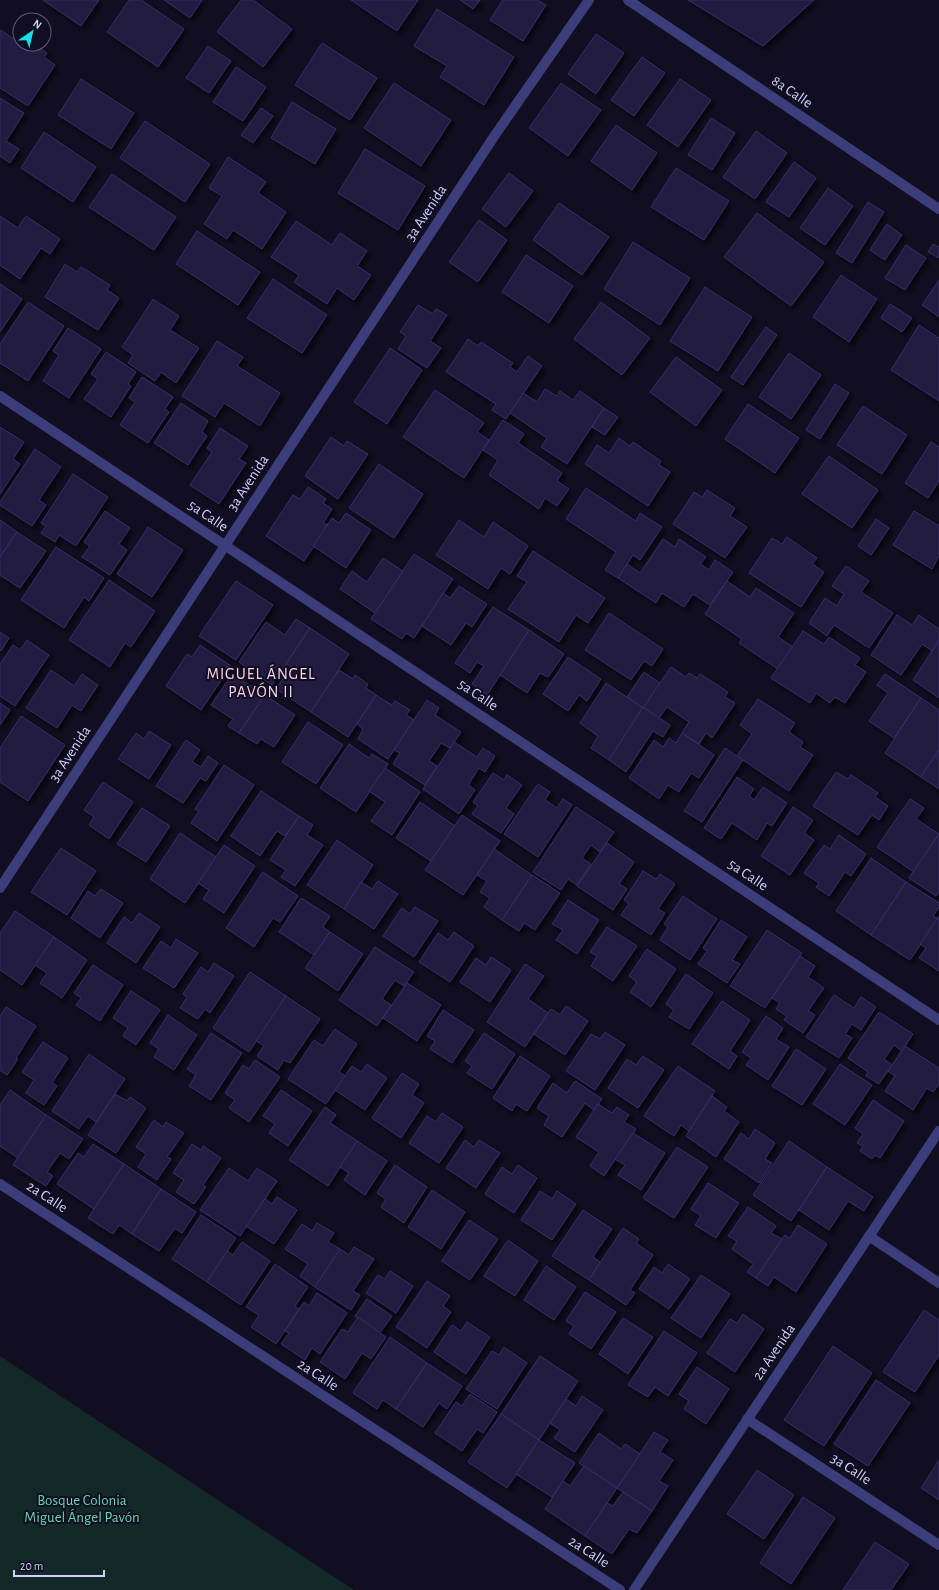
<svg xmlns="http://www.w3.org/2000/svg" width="939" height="1590" font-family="'Alegreya Sans',sans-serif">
<defs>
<filter id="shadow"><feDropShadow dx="3.5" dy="3.5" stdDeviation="2" flood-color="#0009"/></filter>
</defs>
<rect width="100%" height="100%" fill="#100e20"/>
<polygon fill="#122927" points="0,1356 354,1590 0,1590"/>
<g fill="#201b3f" stroke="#372f6a" filter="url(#shadow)">
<polygon points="43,0 99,0 81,26"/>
<polygon points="129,0 141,0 184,29 158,67 107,32"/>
<polygon points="164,0 202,0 190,18"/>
<polygon points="241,0 253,0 292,29 263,67 217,32"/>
<polygon points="351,0 418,0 397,31"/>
<polygon points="460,0 480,0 473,9"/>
<polygon points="503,0 537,0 546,5 523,41 490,20"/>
<polygon points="688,0 814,0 763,46"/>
<polygon points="437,9 514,57 484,105 440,77 447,66 414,46"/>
<polygon points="1,30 14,39 17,34 20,36 20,44 33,44 47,53 44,57 55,65 28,106 0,88 0,32"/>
<polygon points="596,34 624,53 596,94 568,74"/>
<polygon points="322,43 377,78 350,120 295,85"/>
<polygon points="208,46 231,61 209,93 186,78"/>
<polygon points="642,57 665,73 634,116 611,100"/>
<polygon points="236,67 266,87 243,121 213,102"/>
<polygon points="81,79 134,113 111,149 58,115"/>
<polygon points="680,79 711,100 678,147 647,125"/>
<polygon points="394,83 451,120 421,166 364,128"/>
<polygon points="561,83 601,110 568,156 529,128"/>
<polygon points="0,98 24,113 6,141 19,149 10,163 0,156"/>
<polygon points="292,102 336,129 315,164 271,138"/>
<polygon points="261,108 273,116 253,143 241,135"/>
<polygon points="711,118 735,133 712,170 688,155"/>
<polygon points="145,121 210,164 185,202 120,158"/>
<polygon points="616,125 657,153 632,190 591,161"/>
<polygon points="756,131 787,153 755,199 723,177"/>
<polygon points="44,132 96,167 73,202 21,168"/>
<polygon points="365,149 425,186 398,230 338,193"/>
<polygon points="228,157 266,182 258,193 286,212 262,249 233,230 227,239 204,224 222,196 209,188"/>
<polygon points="794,162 816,178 789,217 766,202"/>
<polygon points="676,168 729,201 704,240 651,207"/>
<polygon points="509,173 533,191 506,227 482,209"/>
<polygon points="112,174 176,217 154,250 89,207"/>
<polygon points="828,188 853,206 825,245 800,228"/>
<polygon points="868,202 884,212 852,263 836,253"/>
<polygon points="559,203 609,237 582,275 533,240"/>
<polygon points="757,213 824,262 791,306 724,257"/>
<polygon points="0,216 18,228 26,216 60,239 50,254 41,248 20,279 0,265"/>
<polygon points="479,220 507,240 478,282 449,262"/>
<polygon points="296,221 332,245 340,233 367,251 357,266 371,275 354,300 337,288 327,304 294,282 299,275 271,257"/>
<polygon points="887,224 902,235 885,260 870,250"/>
<polygon points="197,231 260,272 238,305 176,264"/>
<polygon points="633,242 690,278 660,325 604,289"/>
<polygon points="933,244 939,247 939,258 928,252"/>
<polygon points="906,245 926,258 905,290 885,278"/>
<polygon points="526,255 573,286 549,323 502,292"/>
<polygon points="65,264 77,272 81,267 110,285 107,290 119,298 98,330 45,297"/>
<polygon points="841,275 877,299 849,342 813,317"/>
<polygon points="273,279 327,315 302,353 247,318"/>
<polygon points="939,280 939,317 922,305"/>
<polygon points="0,284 22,299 0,332"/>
<polygon points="705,287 752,317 718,371 670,341"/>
<polygon points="153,299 179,316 170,330 199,348 176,383 161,372 155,381 128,363 133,355 122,347"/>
<polygon points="28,302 64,326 28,381 0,363 0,344"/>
<polygon points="601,302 650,338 622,375 574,339"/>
<polygon points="890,304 912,318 902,332 881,318"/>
<polygon points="418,305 433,314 436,309 447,315 430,341 441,348 427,368 398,349 406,336 400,332"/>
<polygon points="919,325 939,338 939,401 891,370"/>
<polygon points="766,327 777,335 743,385 731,377"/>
<polygon points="68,328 101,349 69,398 43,381 59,355 53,351"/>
<polygon points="468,339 478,346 481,342 513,363 510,367 517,372 528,356 542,366 506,419 492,410 496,404 446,372"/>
<polygon points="217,341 243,357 237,366 280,393 260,426 224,403 215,417 182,396"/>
<polygon points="390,348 422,370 387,424 354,402"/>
<polygon points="106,352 136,372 128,384 131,386 111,417 84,399 98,379 91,374"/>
<polygon points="789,353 821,375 791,419 759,397"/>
<polygon points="676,357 722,390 696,426 650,392"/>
<polygon points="142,377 173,397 165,409 169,412 148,443 120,425 135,402 129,398"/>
<polygon points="835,384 849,393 820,439 806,430"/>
<polygon points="545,389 557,396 560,391 573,400 580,391 604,408 567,464 541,447 547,438 510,413 523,393 537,402"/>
<polygon points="435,390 484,423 477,432 489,440 464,478 403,437"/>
<polygon points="181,403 208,421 202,432 207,436 188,465 154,443"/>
<polygon points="748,404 799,438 775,473 725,439"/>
<polygon points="863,406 907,435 882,474 837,445"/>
<polygon points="604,408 618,417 605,435 592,427"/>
<polygon points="503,420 524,434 518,443 562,473 557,481 569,489 557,506 545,498 539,509 489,475 498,460 483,450"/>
<polygon points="0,427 24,442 13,459 20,464 0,494"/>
<polygon points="220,428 248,446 239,459 246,463 219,504 190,485 212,452 207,448"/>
<polygon points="331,437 344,446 347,441 368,454 338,499 305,476"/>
<polygon points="619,438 630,446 633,442 661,461 659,465 670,472 648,506 585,464 597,445 609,453"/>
<polygon points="931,442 939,447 939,481 928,498 905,483"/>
<polygon points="35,449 61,467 39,500 46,505 32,526 0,505 0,502"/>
<polygon points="829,456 878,490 852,528 802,494"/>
<polygon points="379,464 423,494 394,538 349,508"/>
<polygon points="73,474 108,497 76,546 59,535 55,542 41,533 46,526 41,523"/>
<polygon points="308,487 326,499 323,503 332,509 323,523 328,525 304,561 266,536 293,495 300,499"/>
<polygon points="586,488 636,521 640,513 662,527 640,560 633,555 618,578 605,570 616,552 566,519"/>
<polygon points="707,490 735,508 730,516 747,527 725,558 673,524 694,492 702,497"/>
<polygon points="105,511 130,528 119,544 127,550 110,575 82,557 90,546 84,542"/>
<polygon points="914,511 939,526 939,556 932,569 893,545"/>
<polygon points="346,513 371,530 346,568 313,546 332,518 339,523"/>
<polygon points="876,519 889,528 871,555 858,546"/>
<polygon points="0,520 17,532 0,557"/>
<polygon points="459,520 484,537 493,522 528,546 510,574 501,568 488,589 436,555"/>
<polygon points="148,527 183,550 152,597 117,574"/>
<polygon points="17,532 46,551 20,588 0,575 0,557"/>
<polygon points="787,537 817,558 812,564 824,572 801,607 749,573 772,538 782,544"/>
<polygon points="663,539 675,547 679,539 706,557 700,564 709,570 715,560 733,572 710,605 693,594 684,607 662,593 656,603 618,578 627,564 640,573"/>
<polygon points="56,547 104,578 89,601 84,597 64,628 21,600"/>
<polygon points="533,551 605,598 588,623 576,615 559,642 508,609 527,582 517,576"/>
<polygon points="414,554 453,579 414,638 406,633 402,639 371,619"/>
<polygon points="383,558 403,571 375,613 340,589 352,571 367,582"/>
<polygon points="846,566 869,581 861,592 893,613 869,648 834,625 827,636 809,623 825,598 837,606 844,594 832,586"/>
<polygon points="109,580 155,611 131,647 125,643 110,667 69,640"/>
<polygon points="236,581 273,605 236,660 199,636"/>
<polygon points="727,581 750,597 756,588 794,613 778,637 793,647 778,669 739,643 742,639 705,614"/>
<polygon points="459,586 487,604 472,627 466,623 451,645 422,626 443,593 450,598"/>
<polygon points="493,607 529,630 487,695 472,684 484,666 477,662 470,673 455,663"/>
<polygon points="609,613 663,649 652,666 644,661 631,680 585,650"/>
<polygon points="897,615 912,625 919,615 939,629 939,640 932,651 922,644 901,675 871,655"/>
<polygon points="296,619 310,628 272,685 239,662 266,622 285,635"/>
<polygon points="310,628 349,654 311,712 276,689 291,667 286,664"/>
<polygon points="529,630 564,654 548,677 540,673 527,693 500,675"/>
<polygon points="803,631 824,644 829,637 860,658 855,665 866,672 845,703 835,697 830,703 816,693 810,703 771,678"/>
<polygon points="0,632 9,638 1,651 0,650"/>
<polygon points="27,640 49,655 15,706 0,696 0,664 13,645 20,650"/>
<polygon points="939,640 939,698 913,680"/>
<polygon points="200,645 231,666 201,710 166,686 187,654 192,657"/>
<polygon points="568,657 601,679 587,701 579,695 568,711 543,694"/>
<polygon points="671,667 686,677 689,673 697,678 700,674 728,692 725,697 735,703 712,738 706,733 699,744 682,733 689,722 667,707 659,718 643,707"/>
<polygon points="51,670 74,686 82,674 98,685 81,711 72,705 57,728 26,708"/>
<polygon points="339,670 353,679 355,675 368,684 366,688 376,695 348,737 311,712"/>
<polygon points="644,672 660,683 643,708 627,697"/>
<polygon points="232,674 265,695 239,733 228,726 233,719 211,705"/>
<polygon points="885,674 921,698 894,738 869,721 888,693 877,685"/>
<polygon points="606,683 643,708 609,760 591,748 598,736 580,723"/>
<polygon points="265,695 295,715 274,747 261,739 257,744 239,733"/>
<polygon points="376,695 392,705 395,701 410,710 406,715 414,720 388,759 358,739 363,729 357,724"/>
<polygon points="921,698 939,710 939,750 921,777 885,753"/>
<polygon points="758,699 795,723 789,732 803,742 800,747 813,755 789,791 737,756 752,734 740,725"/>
<polygon points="427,700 439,708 435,715 461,732 450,748 441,743 429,761 437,766 425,785 393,764 400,753 394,750"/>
<polygon points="0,703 10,710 0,725"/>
<polygon points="643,707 670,725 663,737 653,731 626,772 609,760"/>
<polygon points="21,716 65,745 28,801 0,782 0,748"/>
<polygon points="308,722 343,745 316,784 282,762"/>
<polygon points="149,731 171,745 149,779 118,759 136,733 144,739"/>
<polygon points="682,733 714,755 699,778 691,773 679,792 668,785 659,799 629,778 654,740 663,747 669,738 676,743"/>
<polygon points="186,740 200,750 192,762 201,767 208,756 218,763 206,781 200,778 183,803 156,786"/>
<polygon points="454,742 477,757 483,748 495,756 485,772 479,768 468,785 475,790 459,814 423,789"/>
<polygon points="349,744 369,758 372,754 388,764 356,812 320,788"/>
<polygon points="725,748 743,760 702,822 684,811"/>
<polygon points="939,750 939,789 921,777"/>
<polygon points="224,765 254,785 217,841 191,823 199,811 195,809"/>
<polygon points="385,768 420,792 392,835 371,821 385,802 369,791"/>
<polygon points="836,772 848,779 851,775 878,793 875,797 888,806 879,820 872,815 858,835 813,806"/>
<polygon points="493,773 504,780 507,775 522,785 506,808 514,814 501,833 472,814 478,806 473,802"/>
<polygon points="737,777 754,789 749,796 754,800 763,787 787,803 772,826 767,823 757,840 732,823 721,839 704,828"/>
<polygon points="103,782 133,802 109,839 89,825 94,817 84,810"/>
<polygon points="538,784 550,792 545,800 557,808 563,799 572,805 538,857 504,834"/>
<polygon points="261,791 299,816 285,836 277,831 260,856 231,836"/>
<polygon points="910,799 924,808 916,819 939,834 914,872 877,847"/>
<polygon points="420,802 455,826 431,861 396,838"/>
<polygon points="576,807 614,832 600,852 591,845 582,858 591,864 577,885 568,879 561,890 533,872"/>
<polygon points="793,807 813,820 804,833 814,840 790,875 761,856"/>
<polygon points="142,808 170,826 146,862 117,844"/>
<polygon points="462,815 500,841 463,895 425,870"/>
<polygon points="299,816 313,825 307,835 323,845 295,886 281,877 286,870 270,860"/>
<polygon points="180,833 216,857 185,903 150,879"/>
<polygon points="939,834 939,892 936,896 909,878"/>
<polygon points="839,835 866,854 851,876 845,872 829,896 816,887 819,883 804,873 824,845 830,849"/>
<polygon points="337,840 373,865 344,909 307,885"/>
<polygon points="607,843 634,862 619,884 627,889 613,910 577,886"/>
<polygon points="224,845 255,866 224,913 203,899 209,890 198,883"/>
<polygon points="61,848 96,871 67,915 31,892"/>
<polygon points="494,849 532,875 502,920 484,907 490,898 480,892 487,881 477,875"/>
<polygon points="871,858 906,882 871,935 836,911"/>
<polygon points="643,871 656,879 660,874 675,884 658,909 665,913 651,935 621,915 629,904 624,900"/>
<polygon points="263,872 298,896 280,922 273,918 254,947 226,928"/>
<polygon points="532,875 560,893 535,930 524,923 519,931 502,920"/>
<polygon points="378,881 398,894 374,929 344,909 361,882 372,889"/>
<polygon points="906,882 939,903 939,907 933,916 938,919 910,960 871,935"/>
<polygon points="101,889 123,903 100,938 71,918 88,891 95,896"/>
<polygon points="683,896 717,919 690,960 660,940 668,927 664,924"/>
<polygon points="301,898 330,916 323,927 330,932 314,955 279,932"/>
<polygon points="568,900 599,920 577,954 556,940 563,930 552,924"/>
<polygon points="415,907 438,921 414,957 383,936 402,908 410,914"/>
<polygon points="15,911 54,937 22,985 0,970 0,933"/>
<polygon points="139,913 160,927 136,963 107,943 124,917 132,923"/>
<polygon points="939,916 939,971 919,958 926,948 920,944"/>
<polygon points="721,920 747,937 732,960 740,964 727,983 698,964 707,951 703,948"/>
<polygon points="607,927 637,946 613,981 591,966 597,956 590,952"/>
<polygon points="767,930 802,953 765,1008 730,986"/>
<polygon points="330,932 363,954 338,991 305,968"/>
<polygon points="454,932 474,946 450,982 419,962 438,933 448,940"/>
<polygon points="54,937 87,960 62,998 40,983 47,973 35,965"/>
<polygon points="176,939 198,953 174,988 143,968 161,941 171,948"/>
<polygon points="375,947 414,972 404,986 395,980 382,999 391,1005 377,1026 339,1000"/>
<polygon points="647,949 676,969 651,1007 630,992 637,982 629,976"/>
<polygon points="800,956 815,966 808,977 824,988 808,1011 815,1015 803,1033 784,1020 787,1016 776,1009 780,1003 772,998"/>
<polygon points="491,957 511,970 490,1002 460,982 476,958 486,965"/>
<polygon points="214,963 234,976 210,1013 205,1009 198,1019 180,1008 187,997 183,994 201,967 208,972"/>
<polygon points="525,964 544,976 528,999 548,1013 525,1047 487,1022"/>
<polygon points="93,965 123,985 100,1021 76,1005 81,998 74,993"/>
<polygon points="250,972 286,996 249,1052 213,1028"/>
<polygon points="686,974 713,993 689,1029 669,1017 674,1010 666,1004"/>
<polygon points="407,983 441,1005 417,1041 383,1018"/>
<polygon points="131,991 160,1010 136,1045 123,1036 128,1028 113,1018"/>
<polygon points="834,995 854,1008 861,997 876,1007 861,1030 852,1024 845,1034 852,1038 839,1058 806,1037"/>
<polygon points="286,996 320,1019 290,1063 284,1060 278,1070 257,1056 264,1046 256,1041"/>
<polygon points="722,1001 750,1020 730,1051 737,1056 729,1069 692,1044"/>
<polygon points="566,1006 588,1021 565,1055 534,1034 551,1009 560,1015"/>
<polygon points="6,1007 36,1026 16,1058 18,1059 7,1075 0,1070 0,1016"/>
<polygon points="443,1010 474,1030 452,1063 430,1049 435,1041 427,1036"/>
<polygon points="879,1012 913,1034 902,1051 894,1045 884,1059 892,1065 879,1084 866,1076 868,1072 848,1058"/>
<polygon points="168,1015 197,1035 174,1070 154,1057 159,1049 150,1043"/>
<polygon points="766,1016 783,1028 776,1039 789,1047 768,1080 746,1065 751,1058 742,1052"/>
<polygon points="335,1029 357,1044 339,1072 345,1076 326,1104 288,1079 314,1040 323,1046"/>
<polygon points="605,1032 625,1045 595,1090 566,1071 591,1034 600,1039"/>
<polygon points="211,1033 242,1053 211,1100 189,1086 196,1075 187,1069"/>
<polygon points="484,1033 515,1054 492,1089 467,1073 472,1066 465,1061"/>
<polygon points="43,1042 68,1058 52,1083 57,1086 44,1105 26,1093 34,1080 22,1072"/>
<polygon points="905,1046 939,1068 939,1084 933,1092 927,1088 913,1110 885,1091 895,1076 888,1071"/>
<polygon points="796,1049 826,1069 802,1105 772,1086"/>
<polygon points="89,1054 125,1079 96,1122 88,1116 79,1129 52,1111"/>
<polygon points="520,1056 550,1076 527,1111 516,1104 512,1111 493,1098"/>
<polygon points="643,1056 664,1070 638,1108 608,1088 627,1059 636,1065"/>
<polygon points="255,1060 280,1077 249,1122 229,1108 235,1100 225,1093 243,1065 249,1069"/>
<polygon points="367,1064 387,1078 365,1110 335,1090 352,1066 361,1072"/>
<polygon points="840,1064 872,1085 845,1125 813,1104"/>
<polygon points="678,1066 715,1091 689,1131 681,1125 674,1136 644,1116"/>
<polygon points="402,1073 419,1084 412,1095 424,1103 401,1138 372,1118"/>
<polygon points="575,1081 602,1099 594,1110 585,1103 562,1137 544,1125 549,1116 537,1108 553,1083 567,1093"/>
<polygon points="10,1090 46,1115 18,1158 0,1146 0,1105"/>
<polygon points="281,1090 312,1111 288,1146 269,1133 275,1124 263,1116"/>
<polygon points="115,1094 127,1101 130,1097 146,1108 116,1153 88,1135"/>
<polygon points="712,1096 727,1107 724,1111 739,1122 716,1157 686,1136"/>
<polygon points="873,1100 904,1121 880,1158 875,1155 872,1159 860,1151 863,1146 857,1143 863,1134 855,1128"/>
<polygon points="598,1104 612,1113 617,1107 629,1115 624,1122 636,1129 604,1176 590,1166 599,1152 576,1137"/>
<polygon points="325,1107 336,1115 330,1123 357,1141 328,1186 289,1160"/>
<polygon points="442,1113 463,1127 439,1163 409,1143 427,1116 436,1122"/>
<polygon points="46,1115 83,1139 69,1159 60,1153 47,1172 53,1176 46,1186 13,1165"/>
<polygon points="154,1120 163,1127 166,1122 184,1133 167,1157 171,1159 157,1180 138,1167 146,1154 136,1147"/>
<polygon points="755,1129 775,1143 765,1159 772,1163 759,1183 724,1159 741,1133 749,1139"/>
<polygon points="633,1133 665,1153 641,1190 618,1175 625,1165 615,1159"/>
<polygon points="465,1140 474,1147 479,1140 500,1153 476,1188 446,1168"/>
<polygon points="357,1141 387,1161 365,1195 344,1180 349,1173 340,1167"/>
<polygon points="789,1141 827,1167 791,1221 753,1195"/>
<polygon points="93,1144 124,1164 94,1209 57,1184 78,1153 84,1157"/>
<polygon points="192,1144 201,1150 203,1146 221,1158 203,1185 206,1187 194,1204 176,1192 184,1180 173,1173"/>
<polygon points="677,1147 708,1167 674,1218 643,1198"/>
<polygon points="124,1164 161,1189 132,1234 119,1225 113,1234 88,1218"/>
<polygon points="395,1165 427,1187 404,1223 381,1207 386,1199 377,1193"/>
<polygon points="518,1165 537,1178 514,1213 485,1194 502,1167 512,1174"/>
<polygon points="827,1167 873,1197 864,1211 848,1201 829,1230 799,1210"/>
<polygon points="229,1168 248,1181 257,1168 277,1181 240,1236 200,1210"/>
<polygon points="708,1183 739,1203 716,1238 695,1225 701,1216 691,1209"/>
<polygon points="161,1189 196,1212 182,1233 175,1228 159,1251 132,1234"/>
<polygon points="432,1190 465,1212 441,1249 408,1227"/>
<polygon points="540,1191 552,1199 557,1191 576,1204 552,1240 521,1220"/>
<polygon points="277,1197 297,1210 274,1244 246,1226 265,1199 272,1204"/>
<polygon points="748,1207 776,1226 771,1233 782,1239 756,1278 747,1272 753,1264 732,1249 737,1241 728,1236"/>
<polygon points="583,1210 612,1229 593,1257 600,1262 589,1280 552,1256"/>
<polygon points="201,1215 236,1238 207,1282 172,1259"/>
<polygon points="469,1220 498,1239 470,1280 442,1261"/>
<polygon points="317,1223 334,1233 328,1242 340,1249 315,1287 300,1276 308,1264 285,1249 302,1224 312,1231"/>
<polygon points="798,1225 827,1244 796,1292 774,1277 768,1286 756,1278 785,1235 790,1238"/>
<polygon points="623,1228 639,1239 636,1243 653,1255 630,1290 635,1293 626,1305 589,1280"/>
<polygon points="508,1240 538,1261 515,1296 484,1276"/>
<polygon points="242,1242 270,1261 241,1305 207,1282 227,1251 233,1255"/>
<polygon points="354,1247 374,1259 353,1291 360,1295 351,1310 315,1287 340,1249 349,1255"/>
<polygon points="275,1264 308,1287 295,1306 299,1309 276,1344 251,1327 259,1315 246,1307"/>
<polygon points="668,1264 690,1279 669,1309 639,1289 654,1267 662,1273"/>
<polygon points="546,1266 576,1287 554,1320 524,1300"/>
<polygon points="390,1271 413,1286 396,1313 366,1293 378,1275 385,1279"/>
<polygon points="701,1275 730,1294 701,1338 671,1318"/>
<polygon points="427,1281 450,1296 443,1306 451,1312 427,1348 396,1327"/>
<polygon points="585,1292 616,1312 591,1349 569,1334 574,1326 566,1321"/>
<polygon points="317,1293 347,1313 320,1354 312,1348 305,1360 281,1344 289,1333 285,1331 304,1302 309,1306"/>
<polygon points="367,1299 392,1316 380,1333 355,1316"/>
<polygon points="924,1310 939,1320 939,1355 915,1392 883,1372"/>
<polygon points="743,1314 764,1329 735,1372 707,1353 730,1319 737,1323"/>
<polygon points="358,1317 386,1337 371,1359 362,1353 345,1379 320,1362 342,1329 348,1332"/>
<polygon points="623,1318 653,1337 628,1374 599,1354"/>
<polygon points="467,1322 490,1337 466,1374 434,1352 452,1325 461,1331"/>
<polygon points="664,1331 697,1353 668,1396 655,1387 648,1397 628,1385"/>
<polygon points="390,1337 427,1363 396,1409 383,1400 377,1409 353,1393"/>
<polygon points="833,1346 872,1373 824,1446 784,1420"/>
<polygon points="504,1347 527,1363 497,1409 466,1389 492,1351 499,1355"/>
<polygon points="540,1356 578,1381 539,1440 501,1414"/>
<polygon points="427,1363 462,1386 447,1409 439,1403 423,1427 396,1409"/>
<polygon points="697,1367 729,1389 706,1424 684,1409 689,1401 679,1394"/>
<polygon points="876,1380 910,1403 868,1466 834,1444"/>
<polygon points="470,1394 497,1412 483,1433 477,1429 462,1451 435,1433 456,1402 462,1406"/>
<polygon points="582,1396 603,1410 575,1452 554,1438 560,1430 550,1423 566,1399 576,1406"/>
<polygon points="501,1414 539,1440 507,1488 468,1462"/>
<polygon points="654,1432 668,1440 660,1452 673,1460 659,1481 668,1486 652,1511 617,1488"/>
<polygon points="599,1433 621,1449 625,1444 640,1454 617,1488 579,1463"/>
<polygon points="539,1440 575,1463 552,1497 516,1474"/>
<polygon points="939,1460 939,1500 921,1488"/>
<polygon points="584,1466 617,1488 585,1536 545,1509 563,1481 570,1486"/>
<polygon points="757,1470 794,1495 764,1539 727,1514"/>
<polygon points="623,1492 652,1511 637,1533 629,1529 612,1554 585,1536 607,1503 613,1506"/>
<polygon points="803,1497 835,1518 791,1584 760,1563"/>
<polygon points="875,1542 909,1564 891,1590 843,1590"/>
</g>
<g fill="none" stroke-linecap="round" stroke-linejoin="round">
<g stroke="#3c3e7b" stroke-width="10">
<polyline points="628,0 939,209"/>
<polyline points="0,396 939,1020"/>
<polyline points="0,888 495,135 589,0"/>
<polyline points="0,1184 620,1590"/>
<polyline points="869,1236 939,1283"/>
<polyline points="747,1419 939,1545"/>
<polyline points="634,1590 939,1131"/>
</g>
</g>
<g text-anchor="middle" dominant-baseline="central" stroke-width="4" stroke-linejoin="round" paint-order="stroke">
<g font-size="15" fill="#d2d0fc" stroke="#100e20">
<text transform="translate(792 92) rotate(34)">8a Calle</text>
<text transform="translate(426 213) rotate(-57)">3a Avenida</text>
<text transform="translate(248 483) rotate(-57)">3a Avenida</text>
<text transform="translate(208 516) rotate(34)">5a Calle</text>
<text transform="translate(478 695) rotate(34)">5a Calle</text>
<text transform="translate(70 754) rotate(-57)">3a Avenida</text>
<text transform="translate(748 875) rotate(34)">5a Calle</text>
<text transform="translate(47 1197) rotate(33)">2a Calle</text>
<text transform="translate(774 1352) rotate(-56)">2a Avenida</text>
<text transform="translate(318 1375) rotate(33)">2a Calle</text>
<text transform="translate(851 1469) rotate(33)">3a Calle</text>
<text transform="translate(589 1552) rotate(33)">2a Calle</text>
</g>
<g font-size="15" fill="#61d7b1" stroke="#100e20">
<text x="82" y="1500">Bosque Colonia<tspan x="82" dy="17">Miguel Ángel Pavón</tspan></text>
</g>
<g font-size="16" letter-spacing="1" fill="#fcd2f0" stroke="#100e20">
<text x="261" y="674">MIGUEL ÁNGEL<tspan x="261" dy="18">PAVÓN II</tspan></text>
</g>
</g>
<g transform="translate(32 32) rotate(34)"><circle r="19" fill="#100e20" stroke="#5e5c78"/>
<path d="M0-3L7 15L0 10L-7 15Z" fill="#0fe2e8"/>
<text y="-6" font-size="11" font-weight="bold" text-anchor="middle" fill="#d2d0fc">N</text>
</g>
<path d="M14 1570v6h90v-6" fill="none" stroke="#d2d0fc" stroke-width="2"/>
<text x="20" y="1570" font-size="12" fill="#d2d0fc" stroke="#100e20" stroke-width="3" paint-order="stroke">20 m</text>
</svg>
